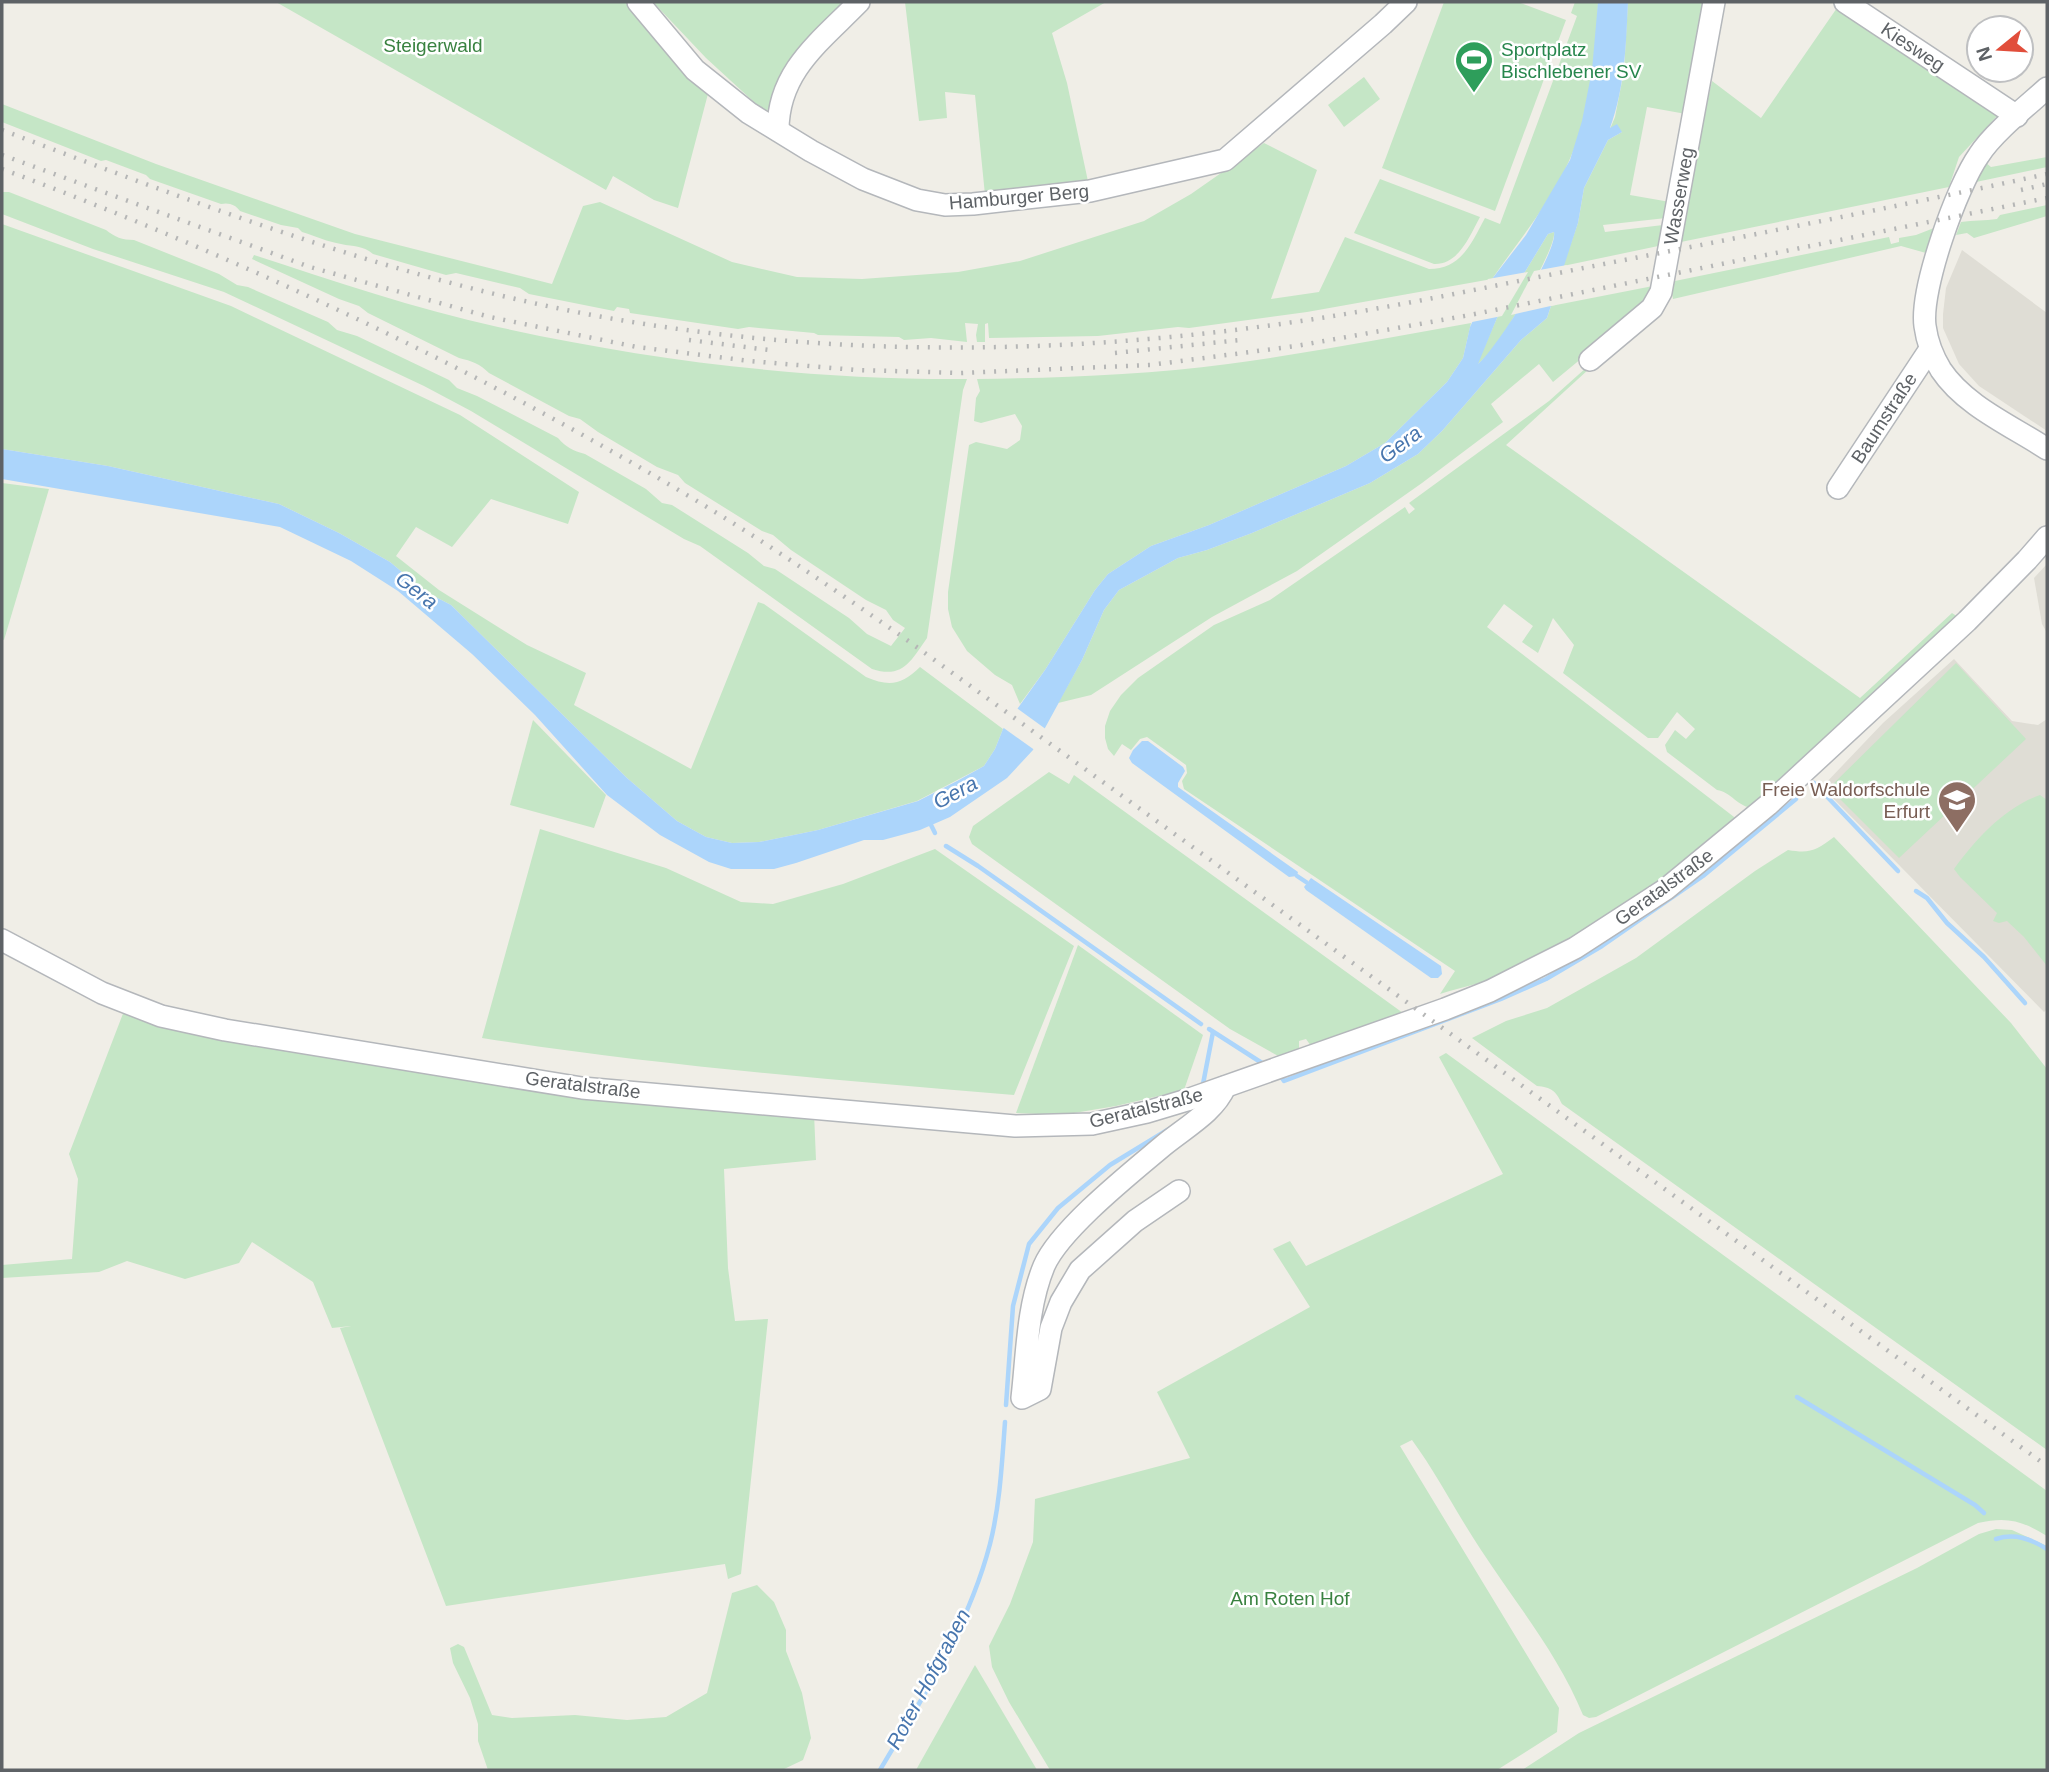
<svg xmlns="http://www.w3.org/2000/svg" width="2049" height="1772" font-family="Helvetica,sans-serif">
<rect width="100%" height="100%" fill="#f0eee7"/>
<g fill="#dfddd5">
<polygon points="1962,250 2047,313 2047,431 1979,386 1959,364 1943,328 1943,314 1946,288"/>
<polygon points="2047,564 2047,633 2042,624 2034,578"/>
<polygon points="1954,659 2012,721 2038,725 2047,719 2047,1009 2044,1012 1822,787 1883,723"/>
</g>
<g fill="#c5e6c6">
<polygon points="276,2 626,2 709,90 678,208 654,200 613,176 606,190"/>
<polygon points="653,2 849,2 787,73 766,113 706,58"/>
<polygon points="905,2 1106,2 1052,33 1067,83 1089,186 985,195 975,95 945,92 947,118 919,121"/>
<polygon points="1444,2 1518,2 1566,20 1495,211 1382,168"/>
<path d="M1575,2H1598C1597,51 1590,116 1569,161C1549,205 1519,240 1492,279L1307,312L1189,328L1178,327L1098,336L989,338L988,323L985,324V342H977L976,335L978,324L965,323L967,342L931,338L904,340L899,337L818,335L814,333L749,327L738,329L630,313L629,309L617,307L614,311L529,294L520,288L456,273L446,275L373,254C362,245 354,247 341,244C328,242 315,236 302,232L298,228L281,225L240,211C236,205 229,202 221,204L150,179L146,175L106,160L101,161L2,122V104L156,164L355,234L552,284L583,206L600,202L732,262L797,277L862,279L958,272L1020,261L1144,221L1191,194L1264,143L1317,170L1271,299L1319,292L1345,237L1429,269C1461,269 1471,244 1485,218L1500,224L1577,16L1571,13Z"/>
<polygon points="1628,2 1708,2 1686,114 1647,107 1630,195 1670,202 1666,218 1603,225 1605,232 1663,225 1663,245 1563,266 1578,223 1584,188 1608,140 1622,132 1610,129 1615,117 1624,71"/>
<polygon points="1839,5 1995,109 1997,116 1959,157 1949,187 1676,243 1712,81 1761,118"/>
<polygon points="1364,77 1380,99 1344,127 1328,105"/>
<polygon points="2047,157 2047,167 1976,182 1985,162 1991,167"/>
<path d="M1380,179L1480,217C1470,235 1459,265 1434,264L1354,233Z"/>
<path d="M2,192H9L106,230C115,237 122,240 134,240L219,274L237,285L248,287L328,322L337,330L357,336L449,380L457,388L477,396L558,438C566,447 573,451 585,454L646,489L662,503L672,505L748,553L764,566L775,569L849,618L867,634L891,646L905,628L893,620L886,610L866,600L791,550L773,535L762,531L685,483L678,475L657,467L598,432L580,419L569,416L489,373C480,364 472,361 459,358L368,313L359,306L339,299L252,259L254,255C334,281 416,309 498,327C652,361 809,380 967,379L963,390L927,638C911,661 903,679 872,669L700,546L684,539L471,411L424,386L224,292L93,249L2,214Z"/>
<path d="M2047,205V216L1974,238L1967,233L1956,235L1961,222C1973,220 1985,221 1997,219L2000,215Z"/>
<path d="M2,224L231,306L460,415L579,492L568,524L491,499L452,547L416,527L396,556L439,590L527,645L586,673L574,705L691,769L758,602L764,604L866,677C889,687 902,685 920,667L1003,729L995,749L984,766L917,801L818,830L759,842L732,843L706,837L677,821L627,778L451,605L426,592L390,562L339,533L279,504L108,466L2,449Z"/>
<polygon points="1934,228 1926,253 1901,246 1673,299 1670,282 1889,237 1891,244 1899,242 1899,238 1916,235"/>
<path d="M1554,232C1557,247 1505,335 1492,350C1487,356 1481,361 1476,366L1497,318L1548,234Z"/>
<polygon points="1653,286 1646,305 1553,382 1539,364 1491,404 1503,422 1422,483 1297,571 1212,617 1091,695 1058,703 1082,660 1104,610 1119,590 1178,558 1207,550 1252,533 1370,483 1418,454 1442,431 1521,340 1547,318 1551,306"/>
<path d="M1471,323L1463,358L1447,382L1385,443L1346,466L1209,525L1151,546L1108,574L1095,590L1045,670L1020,704L1012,685L995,675L967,651L952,627L948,609V592L969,445L976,442L1007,449L1020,440L1022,426L1015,414L981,423L974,421L976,398L980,391L977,379C1061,378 1145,375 1228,364C1310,353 1391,337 1471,323Z"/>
<path d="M1587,367L1589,369L1506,445L1860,698L1952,613L1958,617L1753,808C1738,807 1731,792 1717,790L1667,752L1665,745L1675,730L1686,739L1695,729L1677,712L1658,738H1648L1563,673L1574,645L1553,618L1538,653L1522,642L1533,626L1504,604L1487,627L1738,820C1666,878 1591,936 1506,974C1485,983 1461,987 1440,994L1455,971L1184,789L1182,781L1187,773L1186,765L1147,737L1140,739L1131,750L1122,744L1114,756L1108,749L1105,738V726L1110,711L1121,695L1138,678L1214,625L1270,600L1405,507L1409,514L1415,509L1409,503L1549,401Z"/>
<polygon points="2,483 49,489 4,640 2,639"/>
<polygon points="1956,663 2026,739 1899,858 1829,788"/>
<polygon points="533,720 606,795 594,828 510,805"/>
<polygon points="1049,772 1069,784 1074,775 1403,1013 1311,1046 1306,1039 1299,1041 1299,1050 1280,1057 1230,1029 972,844 969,837 973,826"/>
<path d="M2040,795L2047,800V966L2024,937L2007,921L1999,923L1993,921L1997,913L1960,877L1954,869C1976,839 2004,808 2040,795Z"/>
<path d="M540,829L666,868L741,902L773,904L843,884L935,849L1074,946L1014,1095C837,1080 659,1066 482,1038Z"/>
<path d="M1834,837L2011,1023L2047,1069V1450L1562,1104C1556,1091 1551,1087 1537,1086L1472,1038L1506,1021L1547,1008L1636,958L1755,871L1788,850C1811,854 1816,850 1834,837Z"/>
<polygon points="1078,945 1203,1035 1184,1090 1116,1106 1062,1115 1016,1113"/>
<polygon points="124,1011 814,1113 816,1160 724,1169 728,1268 735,1321 768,1319 741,1574 728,1579 725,1564 446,1606 340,1328 351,1326 332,1328 313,1282 252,1242 239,1263 185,1279 127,1261 99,1272 2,1278 2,1265 72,1259 78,1179 69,1154"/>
<path d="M1446,1053L2047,1491V1536C2022,1521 2008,1516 1978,1523L1596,1717L1589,1718L1583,1715C1558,1654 1517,1605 1481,1550C1457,1514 1437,1474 1412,1440L1400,1446L1559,1708L1557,1732L1497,1770H1050L1009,1702L992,1667L989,1646L1010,1604L1033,1542L1035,1499L1190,1458L1157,1392L1310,1307L1273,1249L1290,1241L1306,1266L1503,1174L1439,1057Z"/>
<polygon points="1996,1529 2012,1530 2047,1546 2047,1770 1522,1770 1579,1733 1917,1568 1979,1534"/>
<polygon points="757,1585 774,1602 786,1630 786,1651 802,1693 811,1738 803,1760 782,1770 488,1770 478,1741 478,1724 470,1698 453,1663 450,1648 458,1644 464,1647 492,1715 512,1718 575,1715 627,1720 666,1717 707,1693 732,1593"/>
<polygon points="975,1665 1037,1770 916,1770"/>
</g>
<g fill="#acd5fb" fill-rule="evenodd">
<path d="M1598,2H1628C1626,44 1625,88 1610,128L1617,124L1622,132L1608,140L1584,188L1578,223L1547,318L1521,340L1442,431L1418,454L1370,483L1252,533L1207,550L1178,558L1119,590L1104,610L1082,660L1033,750L1007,778L950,817L920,830L883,840H864L796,863L774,869H731L709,862L660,835L607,795L535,715L472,654L398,591L351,561L280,527L2,479V449L108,466L279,504L339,533L390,562L426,592L451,605L627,778L677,821L706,837L732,843L759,842L818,830L918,801L957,781L984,766L995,749L1003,729L1045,670L1095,590L1108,574L1151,546L1209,525L1346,466L1385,443L1447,382L1463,358L1470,327L1492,279L1526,235L1570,160L1582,121L1592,70ZM1554,232C1558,252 1496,349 1478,364L1497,318L1548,234Z"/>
<polygon points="1142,741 1148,741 1183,767 1185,771 1178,783 1178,787 1298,872 1297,876 1289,877 1132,763 1129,758 1133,750"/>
<polygon points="1311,878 1441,966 1442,974 1438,978 1431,978 1306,890 1304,887"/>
</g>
<g fill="#f0eee7">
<polygon points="1567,265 1555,305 1511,315 1534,271"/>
<polygon points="1528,272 1502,316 1467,323 1488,279"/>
<polygon points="1014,706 1047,730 1036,751 1001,726"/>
</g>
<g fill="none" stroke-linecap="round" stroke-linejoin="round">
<g stroke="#acd5fb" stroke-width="4.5">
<polyline points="1812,785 1814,783 1898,871"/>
<polyline points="929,821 935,833"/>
<polyline points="946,846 978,866 1201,1024"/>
<polyline points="1297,876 1306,882"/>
<polyline points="1916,891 1927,898 1947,923 1984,957 2025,1003"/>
<polyline points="1209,1029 1262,1063"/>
<polyline points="1282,1078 1284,1081 1501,999 1546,979 1602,946 1703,876 1796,799"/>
<polyline points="1203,1084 1213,1032"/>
<polyline points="1797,1397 1975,1505 1984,1513"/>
<polyline points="1006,1405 1013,1306 1029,1244 1058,1208 1110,1165 1169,1129"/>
<path d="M1996,1539C2015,1533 2031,1539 2047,1549"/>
<path d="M880,1770C922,1699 969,1625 990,1544C1000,1505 1002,1462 1005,1422"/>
</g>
<defs>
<g id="minor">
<polyline points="638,2 695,70 749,113 811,151 863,179 917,200 945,205 973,204 1090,191 1225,160 1383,24 1406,2"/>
<polyline points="1845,2 2017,116"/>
<path d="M2047,88C2027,106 1993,133 1979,155C1957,186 1920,289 1925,326C1927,341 1933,357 1941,370C1965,406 2012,426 2047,449"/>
<path d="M778,130C778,71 821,41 859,2"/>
<polyline points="1590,360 1652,308 1661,292 1714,2"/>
<polyline points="1838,488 1930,349"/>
<polyline points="2,940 102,993 161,1016 225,1030 582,1088 1015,1126 1092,1124 1147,1112 1187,1100 1445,1009 1490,991 1575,948 1666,889 1768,805 1967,621 2027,560 2047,537"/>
<path d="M1179,1191L1135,1221L1080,1270L1061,1302L1051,1328L1040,1389L1022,1398C1027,1355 1027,1307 1044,1266C1060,1229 1132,1172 1164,1145C1186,1127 1214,1112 1225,1087"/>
</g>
</defs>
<use href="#minor" stroke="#b4b7bb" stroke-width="24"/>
<use href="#minor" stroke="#fff" stroke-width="21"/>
<g stroke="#b5b6b6" stroke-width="4.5" stroke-dasharray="2 9" stroke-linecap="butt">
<path d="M2,130C202,206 402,282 614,319C840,358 1068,355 1294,322C1398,307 1501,284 1604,264C1752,235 1900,206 2047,174"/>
<polyline points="2,155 310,267 490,317 637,347 750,361 856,370 961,373 1150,365 1296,346 1470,315 2047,198"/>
<path d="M2,169C241,258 473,367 692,498C764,541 832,588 900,635L2047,1466"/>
<polyline points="2021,190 2047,184"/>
<polyline points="689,340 769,350"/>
<polyline points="1115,353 1240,340"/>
</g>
</g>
<defs>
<symbol id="stadium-pin" viewBox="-11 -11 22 30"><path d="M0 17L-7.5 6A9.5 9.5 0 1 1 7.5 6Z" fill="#2e9e5b" stroke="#fff"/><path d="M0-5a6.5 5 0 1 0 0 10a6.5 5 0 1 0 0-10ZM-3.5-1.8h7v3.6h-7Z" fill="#fff"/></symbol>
<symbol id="school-pin" viewBox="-11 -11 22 30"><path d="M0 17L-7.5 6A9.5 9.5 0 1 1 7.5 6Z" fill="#8d6e63" stroke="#fff"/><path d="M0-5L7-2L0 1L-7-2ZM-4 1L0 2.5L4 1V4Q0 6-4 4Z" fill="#fff"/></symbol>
</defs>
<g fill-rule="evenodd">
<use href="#stadium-pin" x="1452" y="38" width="44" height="60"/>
<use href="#school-pin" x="1935" y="778" width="44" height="60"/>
</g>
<g text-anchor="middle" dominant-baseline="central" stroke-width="5" stroke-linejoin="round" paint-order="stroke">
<g font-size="19" fill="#398240" stroke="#fff">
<text x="433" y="45">Steigerwald</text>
<text x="1290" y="1598">Am Roten Hof</text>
</g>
<g font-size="19" fill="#5e6266" stroke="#fff">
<text transform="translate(1913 47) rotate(34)">Kiesweg</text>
<text transform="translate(1679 196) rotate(-80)">Wasserweg</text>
<text transform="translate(1019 197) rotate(-5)">Hamburger Berg</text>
<text transform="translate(1884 418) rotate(-57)">Baumstraße</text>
<text transform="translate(1664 887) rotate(-36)">Geratalstraße</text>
<text transform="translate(583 1085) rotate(7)">Geratalstraße</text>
<text transform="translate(1146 1108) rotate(-14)">Geratalstraße</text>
</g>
<g font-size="19" fill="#27864d" stroke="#fff" text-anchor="start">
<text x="1501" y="49">Sportplatz<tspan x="1501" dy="22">Bischlebener SV</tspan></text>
</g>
<g font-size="19" fill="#785e54" stroke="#fff" text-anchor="end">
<text x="1930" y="789">Freie Waldorfschule<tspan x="1930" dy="22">Erfurt</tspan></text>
</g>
<g font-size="21" font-style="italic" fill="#4876ae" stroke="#fff">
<text transform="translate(1400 444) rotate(-37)">Gera</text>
<text transform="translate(417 590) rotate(38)">Gera</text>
<text transform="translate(955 792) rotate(-28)">Gera</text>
<text transform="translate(928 1679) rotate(-62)">Roter Hofgraben</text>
</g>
</g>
<rect width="2049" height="1772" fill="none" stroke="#5e6266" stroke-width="7"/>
<g transform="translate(2000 49) rotate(252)"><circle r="33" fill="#ffffff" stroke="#bfc0c2" stroke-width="2"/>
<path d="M0-5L12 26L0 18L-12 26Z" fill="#e14e3b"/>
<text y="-10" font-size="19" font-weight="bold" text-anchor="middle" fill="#5e6266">N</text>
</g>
</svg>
